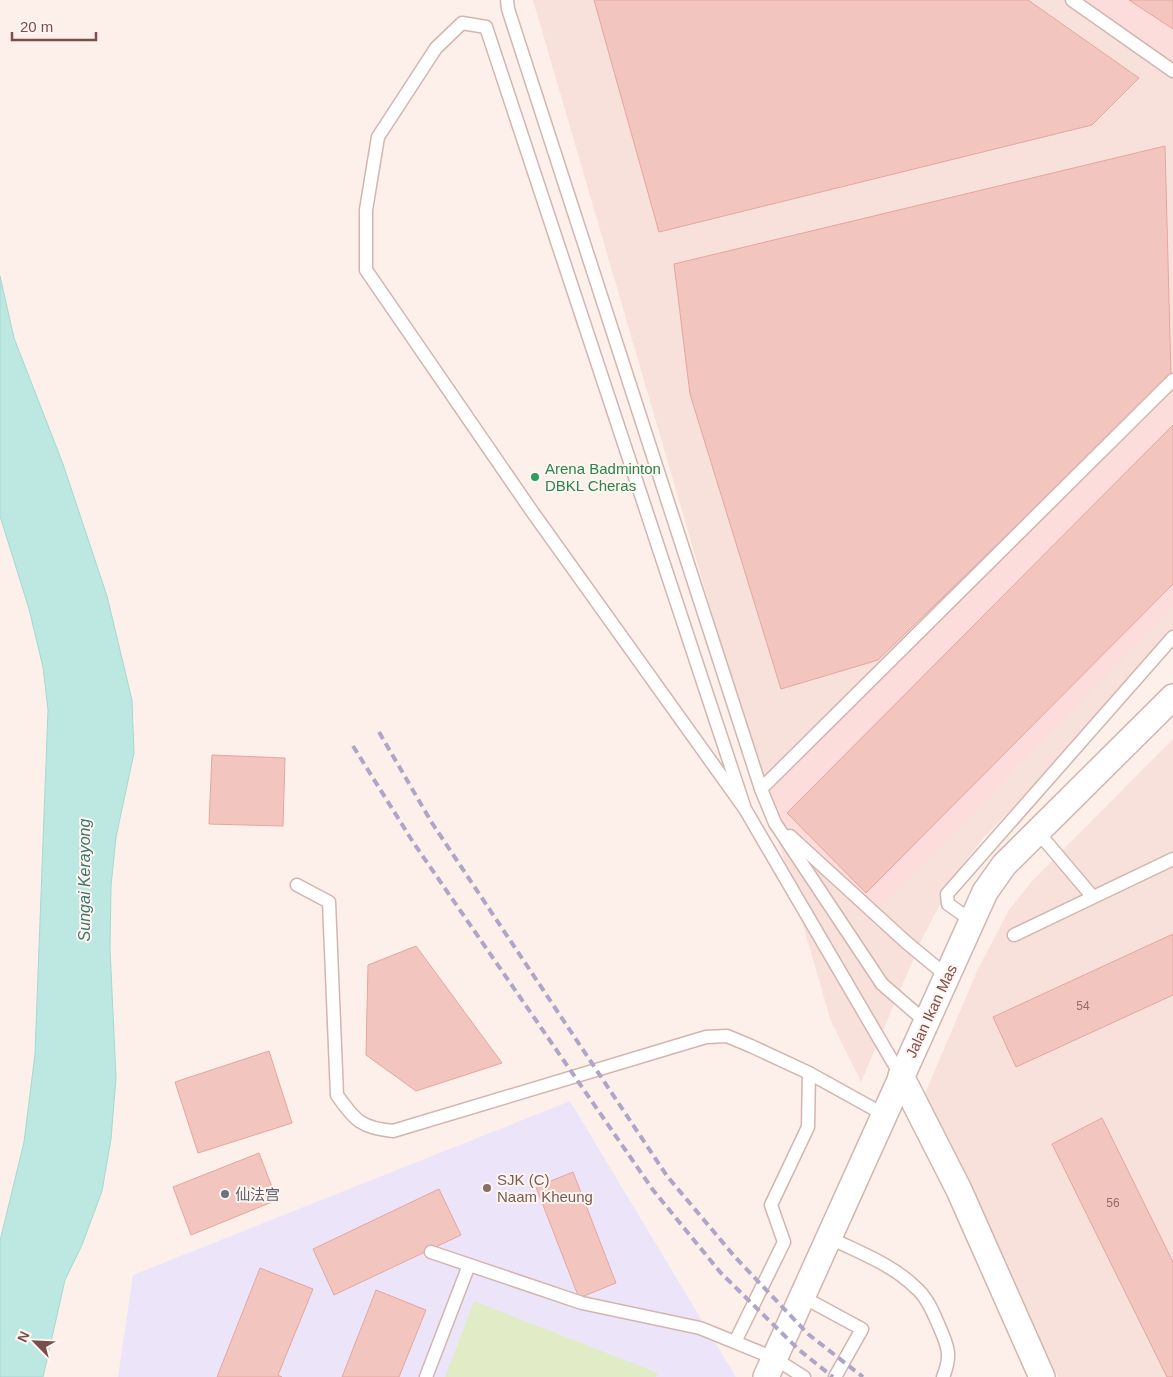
<svg xmlns="http://www.w3.org/2000/svg" width="1173" height="1377" font-family="Arial,'Noto Sans SC',sans-serif">
<rect width="100%" height="100%" fill="#fdefe9"/>
<g fill="#f7e1da">
<polygon points="533,0 1173,0 1173,648 984,837 955,875 921,941 861,1082 831,1021"/>
<polygon points="1173,739 1173,1377 1058,1377 924,1096 978,969 1009,910 1032,881"/>
</g>
<g fill="#fddcdc">
<polygon points="1086,0 1173,0 1173,62"/>
<polygon points="1173,389 1173,607 879,910 782,820 768,790"/>
</g>
<polygon fill="#ece5fa" points="570,1101 736,1377 118,1377 133,1275"/>
<polygon fill="#e1ecc6" points="474,1301 658,1373 656,1377 445,1377"/>
<polygon fill="#bce8e1" stroke="#a2dad2" points="0,276 14,338 63,464 107,596 132,700 134,753 116,837 111,886 110,948 116,1078 111,1139 102,1191 82,1245 65,1280 43,1377 0,1377 0,1241 24,1142 35,1054 48,710 43,667 29,609 0,516"/>
<g fill="#f3c5bf" stroke="#e6a59f">
<polygon points="594,0 1028,0 1139,78 1092,125 659,232"/>
<polygon points="1129,0 1173,0 1173,29"/>
<polygon points="1165,146 1171,376 878,660 781,689 690,394 674,264"/>
<polygon points="1173,425 1173,584 866,893 787,813"/>
<polygon points="212,755 285,758 283,826 209,824"/>
<polygon points="1173,934 1173,995 1016,1067 993,1017"/>
<polygon points="416,946 502,1063 416,1091 366,1055 368,965"/>
<polygon points="269,1051 292,1123 198,1153 175,1082"/>
<polygon points="1102,1118 1173,1262 1173,1377 1167,1377 1052,1144"/>
<polygon points="259,1153 277,1200 191,1235 173,1187"/>
<polygon points="573,1172 616,1283 579,1298 536,1187"/>
<polygon points="439,1189 461,1235 334,1295 313,1249"/>
<polygon points="260,1268 313,1289 278,1375 282,1377 217,1377"/>
<polygon points="376,1290 426,1310 399,1377 342,1377"/>
</g>
<g fill="none" stroke-linecap="round" stroke-linejoin="round">
<defs>
<g id="lane">
<polyline points="507,0 508,9 761,789 775,823 882,984 926,1022"/>
<polyline points="1072,0 1173,71"/>
<polyline points="761,789 1173,380"/>
<polyline points="745,809 486,27 462,23 436,48 378,137 366,210 366,270 531,510 745,809 901,1076"/>
<polyline points="1037,831 1092,896"/>
<polyline points="790,836 907,943 947,976"/>
<path d="M297,885L329,902L337,1095C355,1121 362,1128 393,1131L706,1037L727,1036L751,1046L809,1073L883,1114"/>
<polyline points="972,921 948,904 947,894 1173,637"/>
<polyline points="1014,935 1173,859"/>
<path d="M828,1237C856,1251 892,1264 915,1287C927,1297 933,1312 939,1326C948,1346 952,1356 943,1377"/>
<polyline points="431,1252 582,1303 700,1328 774,1358 804,1377"/>
<polyline points="801,1296 862,1329 835,1377"/>
<polyline points="735,1342 784,1242 771,1205 808,1127 809,1073"/>
<polyline points="426,1377 469,1265"/>
</g>
<g id="street">
<polyline points="901,1076 959,1190 1042,1377"/>
<polyline points="766,1377 985,892 1004,865 1173,697"/>
</g>
</defs>
<use href="#lane" stroke="#d3b5b0" stroke-width="15"/>
<use href="#street" stroke="#d3b5b0" stroke-width="28"/>
<use href="#lane" stroke="#fff" stroke-width="12"/>
<use href="#street" stroke="#fff" stroke-width="25"/>
<g stroke="#aea5c8" stroke-width="4" stroke-dasharray="8 5" stroke-linecap="butt">
<polyline points="379,732 432,823 667,1176 735,1257 808,1334 863,1377"/>
<polyline points="353,746 413,842 653,1190 720,1272 798,1349 833,1377"/>
</g>
</g>
<circle fill="#2e9e5b" stroke="#fff4f0" stroke-width="2" cx="535" cy="477" r="5"/>
<circle fill="#8d6e63" stroke="#fff4f0" stroke-width="2" cx="487" cy="1188" r="5"/>
<circle fill="#6b7280" stroke="#fff4f0" stroke-width="2" cx="225" cy="1194" r="5"/>
<g text-anchor="middle" dominant-baseline="central" stroke-width="4" stroke-linejoin="round" paint-order="stroke">
<g font-size="12" fill="#986c68">
<text x="1083" y="1006">54</text>
<text x="1113" y="1203">56</text>
</g>
<g font-size="15" fill="#27864d" stroke="#fff4f0" text-anchor="start">
<text x="545" y="468">Arena Badminton<tspan x="545" dy="17">DBKL Cheras</tspan></text>
</g>
<g font-size="15" fill="#794e4b" stroke="#fff4f0">
<text transform="translate(931 1011) rotate(-65)">Jalan Ikan Mas</text>
</g>
<g font-size="15" fill="#785e54" stroke="#fff4f0" text-anchor="start">
<text x="497" y="1179">SJK (C)<tspan x="497" dy="17">Naam Kheung</tspan></text>
</g>
<g font-size="15" fill="#5b616d" stroke="#fff4f0" text-anchor="start">
<text x="235" y="1194">仙法宫</text>
</g>
<g font-size="16" font-style="italic" fill="#3b766f" stroke="#fff4f0">
<text transform="translate(84 880) rotate(-90)">Sungai Kerayong</text>
</g>
</g>
<g transform="translate(35 1342) rotate(294)" stroke="#fff4f0" stroke-width="4" paint-order="stroke">
<path d="M0-4L9 19L0 12L-9 19Z" fill="#794e4b"/>
<text y="-8" font-size="14" font-weight="bold" text-anchor="middle" fill="#794e4b">N</text>
</g>
<path d="M12 32v8h84v-8" fill="none" stroke="#794e4b" stroke-width="2.5"/>
<text x="20" y="32" font-size="15" fill="#794e4b" stroke="#fff4f0" stroke-width="4" paint-order="stroke">20 m</text>
</svg>
